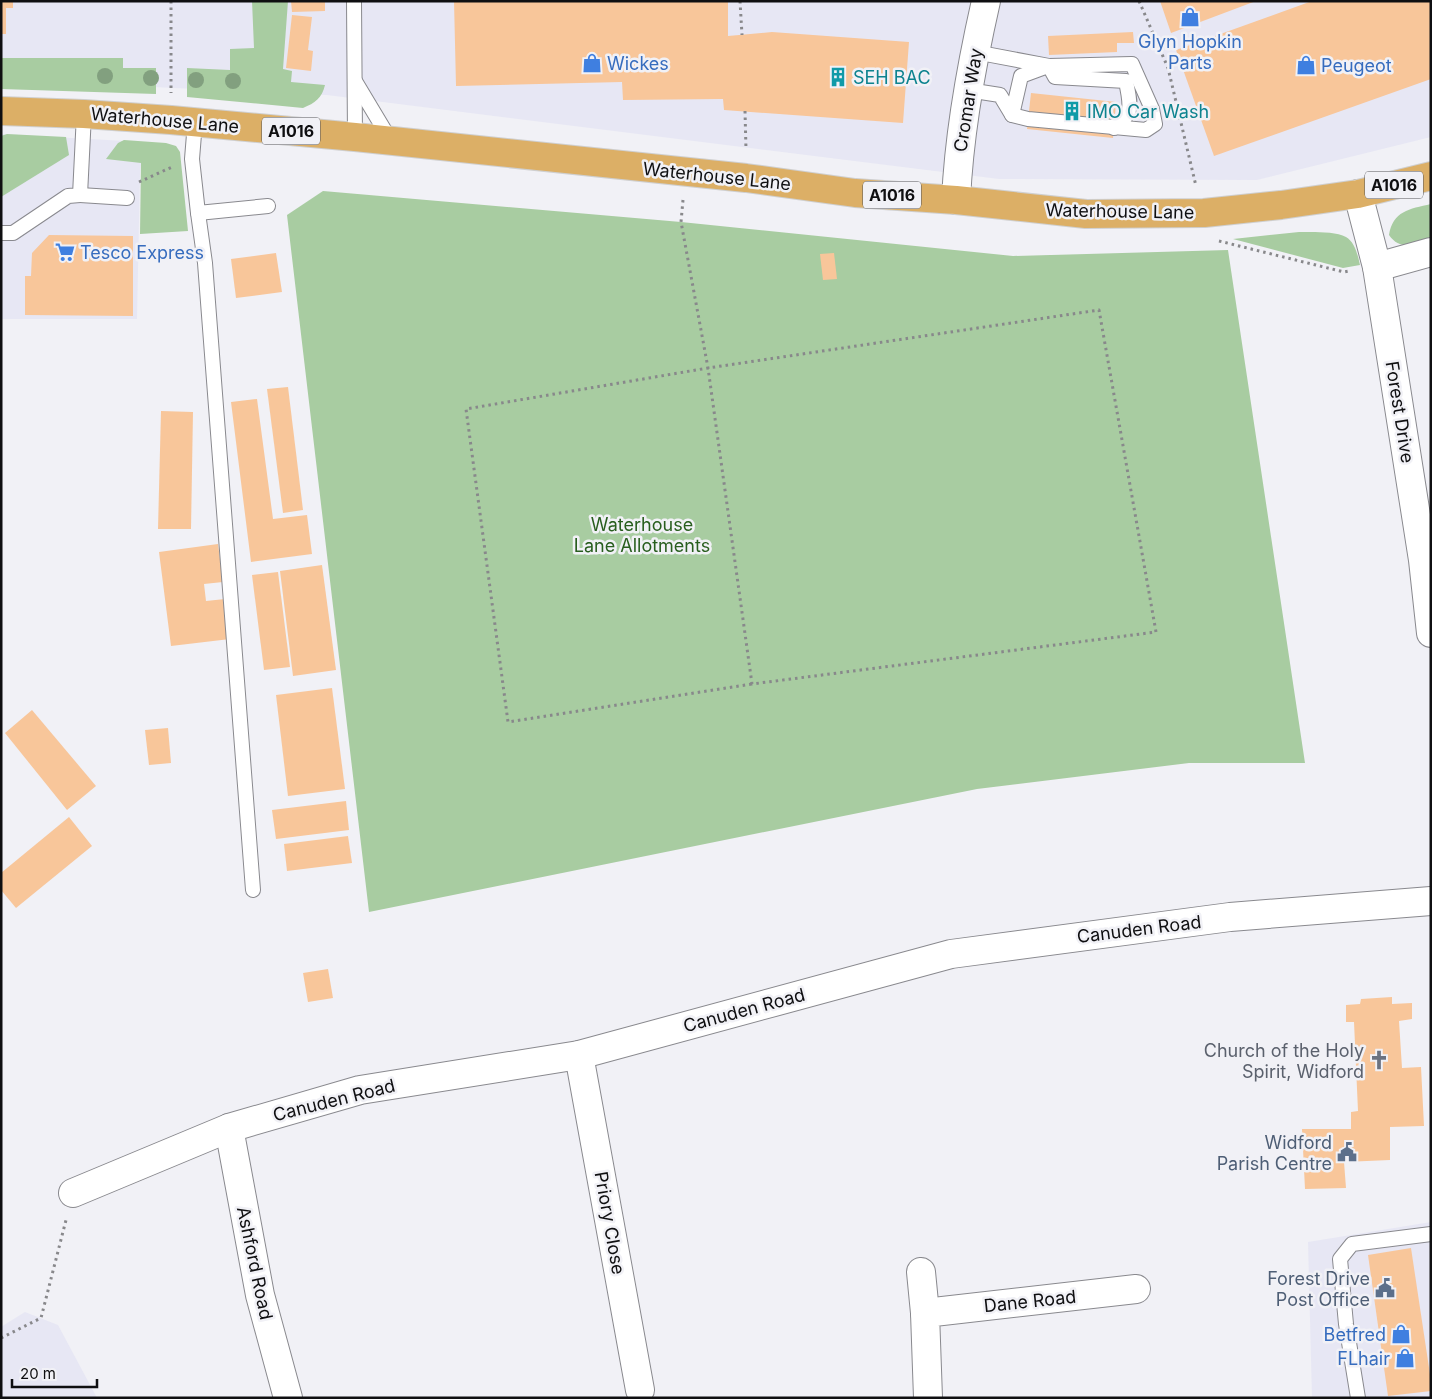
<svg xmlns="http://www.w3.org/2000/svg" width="1432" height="1399" font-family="Inter,sans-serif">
<rect width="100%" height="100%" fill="#f1f1f6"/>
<g fill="#e7e7f4">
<polygon points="1,1 1431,1 1431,137 1257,180 999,179 327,95 1,80"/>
<polygon points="1,134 143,142 140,173 137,319 1,319"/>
<polygon points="1431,1222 1431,1398 1312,1398 1308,1242"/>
<polygon points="25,1312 58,1325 97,1398 1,1398 1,1327"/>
</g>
<g fill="#a8cca1">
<path d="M252,1H288L283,69L292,71L291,82L325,85C322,98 315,103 303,108L187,97V68L230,70V49L254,48Z"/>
<polygon points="1,58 123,58 123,68 156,68 156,94 1,89"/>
<polygon points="7,134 66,137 69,155 1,197 1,136"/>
<polygon points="124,140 166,143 176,146 180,152 188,231 140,234 141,163 106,159 118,143"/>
<polygon points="323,191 681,222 1013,256 1228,250 1305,763 1189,763 977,789 369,912 287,215"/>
<path d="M1431,204V241C1414,244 1400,251 1389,235C1393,211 1409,209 1431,204Z"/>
<path d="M1299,232C1312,232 1335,231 1346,237C1355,242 1358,256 1360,265L1343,268L1233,239Z"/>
</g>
<g fill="#f8c69a">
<polygon points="1,1 13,1 13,8 6,8 6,34 1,34"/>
<polygon points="291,1 325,1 325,11 292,12"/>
<polygon points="454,1 728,1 728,36 772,32 909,42 903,123 724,110 723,99 623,100 622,82 456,86"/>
<polygon points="1160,1 1256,1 1171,33"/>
<polygon points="1312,1 1431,1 1431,79 1214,156 1176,50"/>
<polygon points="292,15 312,17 308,50 313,51 311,71 286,68"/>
<polygon points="1133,32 1134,43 1117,43 1117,52 1049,55 1048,36"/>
<polygon points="1031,93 1116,102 1113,138 1027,129"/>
<polygon points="49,235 133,236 133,316 25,315 25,276 31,276 32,253"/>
<polygon points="276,253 282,292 236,298 231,259"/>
<polygon points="834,253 837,279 823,280 820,254"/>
<polygon points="288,387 303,510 283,513 267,389"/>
<polygon points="257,399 273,519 307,515 312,554 251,562 231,402"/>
<polygon points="161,411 193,412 191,529 158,529"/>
<polygon points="218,544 223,582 204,584 206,601 225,599 230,639 171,646 159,552"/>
<polygon points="322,565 336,670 293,676 280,571"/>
<polygon points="278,572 290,667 264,670 252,575"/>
<polygon points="332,688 345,789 288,796 276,695"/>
<polygon points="32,710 96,786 67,810 5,733"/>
<polygon points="168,728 171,763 149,765 145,730"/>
<polygon points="346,801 349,830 276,839 272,810"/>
<polygon points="69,817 92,846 16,908 1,890 1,873"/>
<polygon points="348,836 352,863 287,871 284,844"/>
<polygon points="328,969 333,998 308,1002 303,973"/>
<polygon points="1392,997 1392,1004 1412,1003 1412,1019 1399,1021 1402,1068 1421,1067 1424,1126 1390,1127 1390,1160 1344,1162 1346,1188 1305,1189 1302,1129 1351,1129 1351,1112 1358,1111 1354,1022 1346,1022 1346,1005 1360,1004 1361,999"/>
<polygon points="1411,1248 1431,1381 1431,1391 1388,1396 1368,1255"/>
</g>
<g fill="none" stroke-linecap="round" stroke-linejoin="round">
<defs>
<g id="service">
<polyline points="354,1 355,137"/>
<path d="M1049,66L1055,77L1126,81C1130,104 1135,113 1114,128"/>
<polyline points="355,81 391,141"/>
<polyline points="968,90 1000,95 1012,115 1028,119 1146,130 1155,124 1152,109 1132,64 1049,66 975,52"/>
<polyline points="1012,115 1021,76 1048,66"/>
<polyline points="195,122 192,159 198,213 268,206"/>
<polyline points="80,195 127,198"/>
<polyline points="198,213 205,263 253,890"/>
<polyline points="1,233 13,233 68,196 80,195 84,114"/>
<polyline points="1358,1398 1346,1324 1340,1259 1352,1244 1431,1234"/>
</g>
<g id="minor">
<polyline points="1358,194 1377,267 1423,560 1431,633"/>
<path d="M956,200C959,133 971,67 986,1"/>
<polyline points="1377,267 1431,252"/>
<polyline points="579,1055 640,1390"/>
<polyline points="229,1128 260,1295 288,1398"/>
<polyline points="73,1193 229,1128 360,1090 579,1055 951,954 1230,917 1431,901"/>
<polyline points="921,1272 925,1313"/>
<polyline points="928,1398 925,1313 1136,1289"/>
</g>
<polyline id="primary" points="1,111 84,114 171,120 355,137 746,178 855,193 956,200 1086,214 1204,213 1281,205 1358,194 1431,176"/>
</defs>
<use href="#service" stroke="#89898e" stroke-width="16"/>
<use href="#minor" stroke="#89898e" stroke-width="30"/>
<use href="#primary" stroke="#cfcfcf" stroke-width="30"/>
<g stroke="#88888b" stroke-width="3" stroke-dasharray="2.5 4" stroke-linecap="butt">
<polyline points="171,1 171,93"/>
<polyline points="740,1 742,35"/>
<polyline points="1139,1 1168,68 1196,186"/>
<polyline points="745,111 746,150"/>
<polyline points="139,182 172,167"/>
<polyline points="683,200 681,222 708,368 752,684 1156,632 1099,310 708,368 466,409 508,722 752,684"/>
<polyline points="1219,241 1344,272 1349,271"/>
<polyline points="1,1338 41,1318 66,1220"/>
</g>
<use href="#service" stroke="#fff" stroke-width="14"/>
<use href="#minor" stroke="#fff" stroke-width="28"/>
<use href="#primary" stroke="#dcaf66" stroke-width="28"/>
</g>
<g fill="#82a07f">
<circle cx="105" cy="76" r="8"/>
<circle cx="151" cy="78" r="8"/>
<circle cx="196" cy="80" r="8"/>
<circle cx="233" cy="81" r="8"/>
</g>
<defs>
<symbol id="shop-bare" viewBox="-9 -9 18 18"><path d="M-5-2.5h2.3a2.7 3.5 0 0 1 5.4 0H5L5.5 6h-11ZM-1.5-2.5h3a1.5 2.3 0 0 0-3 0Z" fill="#3f7fe0" stroke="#f1f1f6" stroke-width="2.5" paint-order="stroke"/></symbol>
<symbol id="building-bare" viewBox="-9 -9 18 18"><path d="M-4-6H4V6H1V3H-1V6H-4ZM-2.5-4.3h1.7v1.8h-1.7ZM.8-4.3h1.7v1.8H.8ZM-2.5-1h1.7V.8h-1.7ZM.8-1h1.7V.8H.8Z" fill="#0f9aa8" stroke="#f1f1f6" stroke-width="2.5" paint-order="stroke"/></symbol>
<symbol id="supermarket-bare" viewBox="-9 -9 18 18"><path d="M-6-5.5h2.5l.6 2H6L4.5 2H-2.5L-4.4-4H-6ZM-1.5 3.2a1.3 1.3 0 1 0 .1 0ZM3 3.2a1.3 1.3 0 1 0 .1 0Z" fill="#3f7fe0" stroke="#f1f1f6" stroke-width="2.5" paint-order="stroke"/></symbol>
<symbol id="church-bare" viewBox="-9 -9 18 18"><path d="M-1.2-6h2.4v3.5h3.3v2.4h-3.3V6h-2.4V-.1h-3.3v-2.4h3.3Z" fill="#6b7280" stroke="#f1f1f6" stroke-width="2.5" paint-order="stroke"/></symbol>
<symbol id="civic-bare" viewBox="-9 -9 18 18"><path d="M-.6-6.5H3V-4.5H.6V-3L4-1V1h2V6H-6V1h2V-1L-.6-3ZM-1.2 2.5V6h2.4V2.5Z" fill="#5c6f8a" stroke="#f1f1f6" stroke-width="2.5" paint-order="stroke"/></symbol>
</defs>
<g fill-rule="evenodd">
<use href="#shop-bare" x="1176" y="3" width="28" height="28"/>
<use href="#shop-bare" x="578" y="49" width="28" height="28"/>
<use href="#shop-bare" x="1292" y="51" width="28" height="28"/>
<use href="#building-bare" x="824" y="63" width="28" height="28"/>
<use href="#building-bare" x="1058" y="97" width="28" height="28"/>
<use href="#supermarket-bare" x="51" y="238" width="28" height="28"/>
<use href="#church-bare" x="1365" y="1046" width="28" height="28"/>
<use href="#civic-bare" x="1333" y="1138" width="28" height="28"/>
<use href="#civic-bare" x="1371" y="1274" width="28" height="28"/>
<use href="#shop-bare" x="1387" y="1320" width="28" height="28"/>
<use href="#shop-bare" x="1391" y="1344" width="28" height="28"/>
</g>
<g text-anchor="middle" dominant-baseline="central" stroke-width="5" stroke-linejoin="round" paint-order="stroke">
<g fill="#f1f1f6" stroke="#535356" stroke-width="1">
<rect x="262" y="117.5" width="58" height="27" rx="4"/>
<rect x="1365" y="171.5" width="58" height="27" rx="4"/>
<rect x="863" y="181.5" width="58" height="27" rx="4"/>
</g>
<g font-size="16" font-weight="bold" fill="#0f0f11">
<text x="291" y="131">A1016</text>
<text x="1394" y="185">A1016</text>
<text x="892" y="195">A1016</text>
</g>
<g font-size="18" fill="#366cbe" stroke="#f1f1f6" text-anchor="start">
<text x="1190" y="41" text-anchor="middle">Glyn Hopkin<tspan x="1190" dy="21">Parts</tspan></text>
<text x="607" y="63">Wickes</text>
<text x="1321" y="65">Peugeot</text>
<text x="80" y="252">Tesco Express</text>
<text x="1386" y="1334" text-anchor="end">Betfred</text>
<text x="1390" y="1358" text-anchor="end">FLhair</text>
</g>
<g font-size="18" fill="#0d838f" stroke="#f1f1f6" text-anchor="start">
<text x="853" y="77">SEH BAC</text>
<text x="1087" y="111">IMO Car Wash</text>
</g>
<g font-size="18" fill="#0f0f11" stroke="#f1f1f6">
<text transform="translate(968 100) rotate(-81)">Cromar Way</text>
<text transform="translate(165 120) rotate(5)">Waterhouse Lane</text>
<text transform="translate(717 176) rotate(6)">Waterhouse Lane</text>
<text transform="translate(1120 211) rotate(1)">Waterhouse Lane</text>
<text transform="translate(1400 412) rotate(81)">Forest Drive</text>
<text transform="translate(1139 929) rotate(-7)">Canuden Road</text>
<text transform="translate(744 1010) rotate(-15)">Canuden Road</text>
<text transform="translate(334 1100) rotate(-14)">Canuden Road</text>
<text transform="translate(610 1223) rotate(80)">Priory Close</text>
<text transform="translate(255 1263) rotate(78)">Ashford Road</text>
<text transform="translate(1030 1301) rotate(-6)">Dane Road</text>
</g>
<g font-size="18" fill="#285e1e" stroke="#f1f1f6">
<text x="642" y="524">Waterhouse<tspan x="642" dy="21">Lane Allotments</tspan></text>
</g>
<g font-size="18" fill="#5b616d" stroke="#f1f1f6" text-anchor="end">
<text x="1364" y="1050">Church of the Holy<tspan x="1364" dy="21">Spirit, Widford</tspan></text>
</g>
<g font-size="18" fill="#4e5e75" stroke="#f1f1f6" text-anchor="end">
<text x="1332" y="1142">Widford<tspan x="1332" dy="21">Parish Centre</tspan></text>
<text x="1370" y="1278">Forest Drive<tspan x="1370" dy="21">Post Office</tspan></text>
</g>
</g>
<rect width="1432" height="1399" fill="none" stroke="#0f0f11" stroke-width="5"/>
<path d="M12 1379v8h85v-8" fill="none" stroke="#0f0f11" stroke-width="2.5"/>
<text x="20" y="1379" font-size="15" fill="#0f0f11" stroke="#f1f1f6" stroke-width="4" paint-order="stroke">20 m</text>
</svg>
